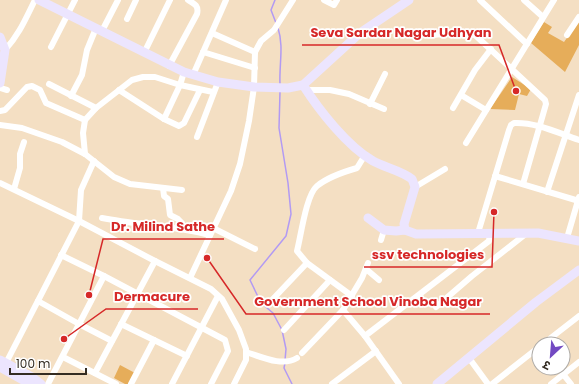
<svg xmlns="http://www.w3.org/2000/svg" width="579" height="384" font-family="Poppins,'Noto Sans Devanagari',sans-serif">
<rect width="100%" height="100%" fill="#f4dfc3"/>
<g fill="#e6ad5a">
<polygon points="579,21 579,45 565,72 531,43 544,22 552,27 548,33 564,42"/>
<polygon points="512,77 531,89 527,96 519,94 515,110 490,109"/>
<polygon points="120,365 135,373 129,384 125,384 114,378"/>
</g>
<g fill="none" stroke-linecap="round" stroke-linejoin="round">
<g stroke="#b29af3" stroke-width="1.5">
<polyline points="275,0 271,10 276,23"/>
<path d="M278,28C284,46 279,65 280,84"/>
<polyline points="280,92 279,128 288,183 291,214 286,236 250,280 261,303 273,313 282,330 286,349 285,360"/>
<polyline points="285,363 284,368 292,384"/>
</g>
<g stroke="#fff" stroke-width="6">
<polyline points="324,0 334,5 337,0"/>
<polyline points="480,0 527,44"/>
<polyline points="524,0 543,17"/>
<polyline points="127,19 136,0"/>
<polyline points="102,31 118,0"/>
<polyline points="212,33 255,52"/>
<polyline points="433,35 459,32 475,35 545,100 546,104 523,184"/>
<polyline points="567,35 579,17"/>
<polyline points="51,47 75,0"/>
<path d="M5,50C19,35 26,18 35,0"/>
<polyline points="203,52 255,68"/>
<polyline points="144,53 170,0"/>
<path d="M169,66L197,14C199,6 195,4 188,0"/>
<polyline points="193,75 226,0"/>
<polyline points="49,84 96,108"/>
<polyline points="0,88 7,90"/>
<polyline points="119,90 164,119 179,126 184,123 200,90"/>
<polyline points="306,90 330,90 349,94 384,109"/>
<polyline points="461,95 486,110"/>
<polyline points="71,96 82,75 87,50 96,28"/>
<polyline points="370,104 385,74"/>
<polyline points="453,108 475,70 491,49"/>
<polyline points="0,111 5,110 27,87 32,86 40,90 46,103 85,120"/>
<polyline points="164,119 180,85 184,72"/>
<polyline points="0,125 22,128 62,142 85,154 114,177 130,184 182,190"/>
<polyline points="197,137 218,82"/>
<polyline points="466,143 554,0"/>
<polyline points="85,154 83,133 85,120 96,108 132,80 143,77 155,77 180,85 213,92"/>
<polyline points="495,176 579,201"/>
<polyline points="0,183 79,221 155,261 211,289 222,299 239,330 246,349 246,360 234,384"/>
<polyline points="415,187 445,169"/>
<polyline points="163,188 164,196 168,199 170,215 178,219 182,223 182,229"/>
<polyline points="14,189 20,168 20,154 24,142"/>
<polyline points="547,192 579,95"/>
<path d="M102,218C138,225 175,226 210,235"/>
<polyline points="213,228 255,249"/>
<path d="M478,233L509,130L511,125L514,123C536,122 558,133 579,140"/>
<polyline points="567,238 579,197"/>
<polyline points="381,240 384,230"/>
<polyline points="61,255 104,276 225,340 228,351 211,384"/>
<path d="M307,263L297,251C301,236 306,195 317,186C328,177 343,172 357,168L365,155"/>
<polyline points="366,269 379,280"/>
<polyline points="190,278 231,191 240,164 249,121 254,87 255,52 261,41 274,30 293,0"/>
<polyline points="272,300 307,263 352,296"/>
<polyline points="38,301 79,324 112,341"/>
<polyline points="436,307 472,276 527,233"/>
<polyline points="343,310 365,336 399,384"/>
<polyline points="121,324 187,356"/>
<polyline points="284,330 330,280"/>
<polyline points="365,336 489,241 490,233"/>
<polyline points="543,344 579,316"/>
<path d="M246,352C262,357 282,367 297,358"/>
<polyline points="302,353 343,310 362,278 368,263"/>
<polyline points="63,357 116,384"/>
<polyline points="469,358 488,384"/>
<polyline points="6,363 79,221 81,190 94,161"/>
<polyline points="95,373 155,261"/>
<polyline points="563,374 571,384"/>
<polyline points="48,384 104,276"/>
<polyline points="131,384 154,340"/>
<polyline points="172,384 218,296"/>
<polyline points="332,384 376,351"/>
<polyline points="492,384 539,347"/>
<polyline points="551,384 579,362"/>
</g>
<g stroke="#ece5fe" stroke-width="9">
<polyline points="39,0 184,72 218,82 254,87 288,88 303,85 360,33 409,0"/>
<polyline points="0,37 5,50 0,83"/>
<path d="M303,85C319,110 347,146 373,161C386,168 400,170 412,179L415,187L404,224L405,230"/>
<polyline points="368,218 384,230 396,231 405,230 416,234 538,233 579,241"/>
<polyline points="0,360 32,377 41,384"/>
<polyline points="0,367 30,384"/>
<polyline points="437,384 536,302 579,270"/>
</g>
</g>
<path fill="none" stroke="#d62828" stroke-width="1.5" d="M516 91L499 45H302M89 295L103 239H224M494 212L492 267H364M64 339L106 309H198M207 258L246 314H490"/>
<g fill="#d62828" stroke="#fff" stroke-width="1.5">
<circle cx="516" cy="91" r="4"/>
<circle cx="89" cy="295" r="4"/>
<circle cx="494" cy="212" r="4"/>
<circle cx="64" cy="339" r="4"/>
<circle cx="207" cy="258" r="4"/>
</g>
<g font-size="13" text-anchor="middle" font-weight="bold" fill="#d62828" stroke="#fff" stroke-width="3.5" stroke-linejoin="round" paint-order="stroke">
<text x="401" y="37">Seva Sardar Nagar Udhyan</text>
<text x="163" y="231">Dr. Milind Sathe</text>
<text x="428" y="259">ssv technologies</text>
<text x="152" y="301">Dermacure</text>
<text x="368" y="306">Government School Vinoba Nagar</text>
</g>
<g transform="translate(551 356) rotate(206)"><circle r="19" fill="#ffffff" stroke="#aeaba7"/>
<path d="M0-3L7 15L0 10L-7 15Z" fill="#734ac2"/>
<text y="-6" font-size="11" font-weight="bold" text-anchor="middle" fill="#342c22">उ</text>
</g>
<path d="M10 368v6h76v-6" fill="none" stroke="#342c22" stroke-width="2"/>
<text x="16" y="368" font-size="12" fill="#342c22" stroke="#ffffff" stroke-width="3" paint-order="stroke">100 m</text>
</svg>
